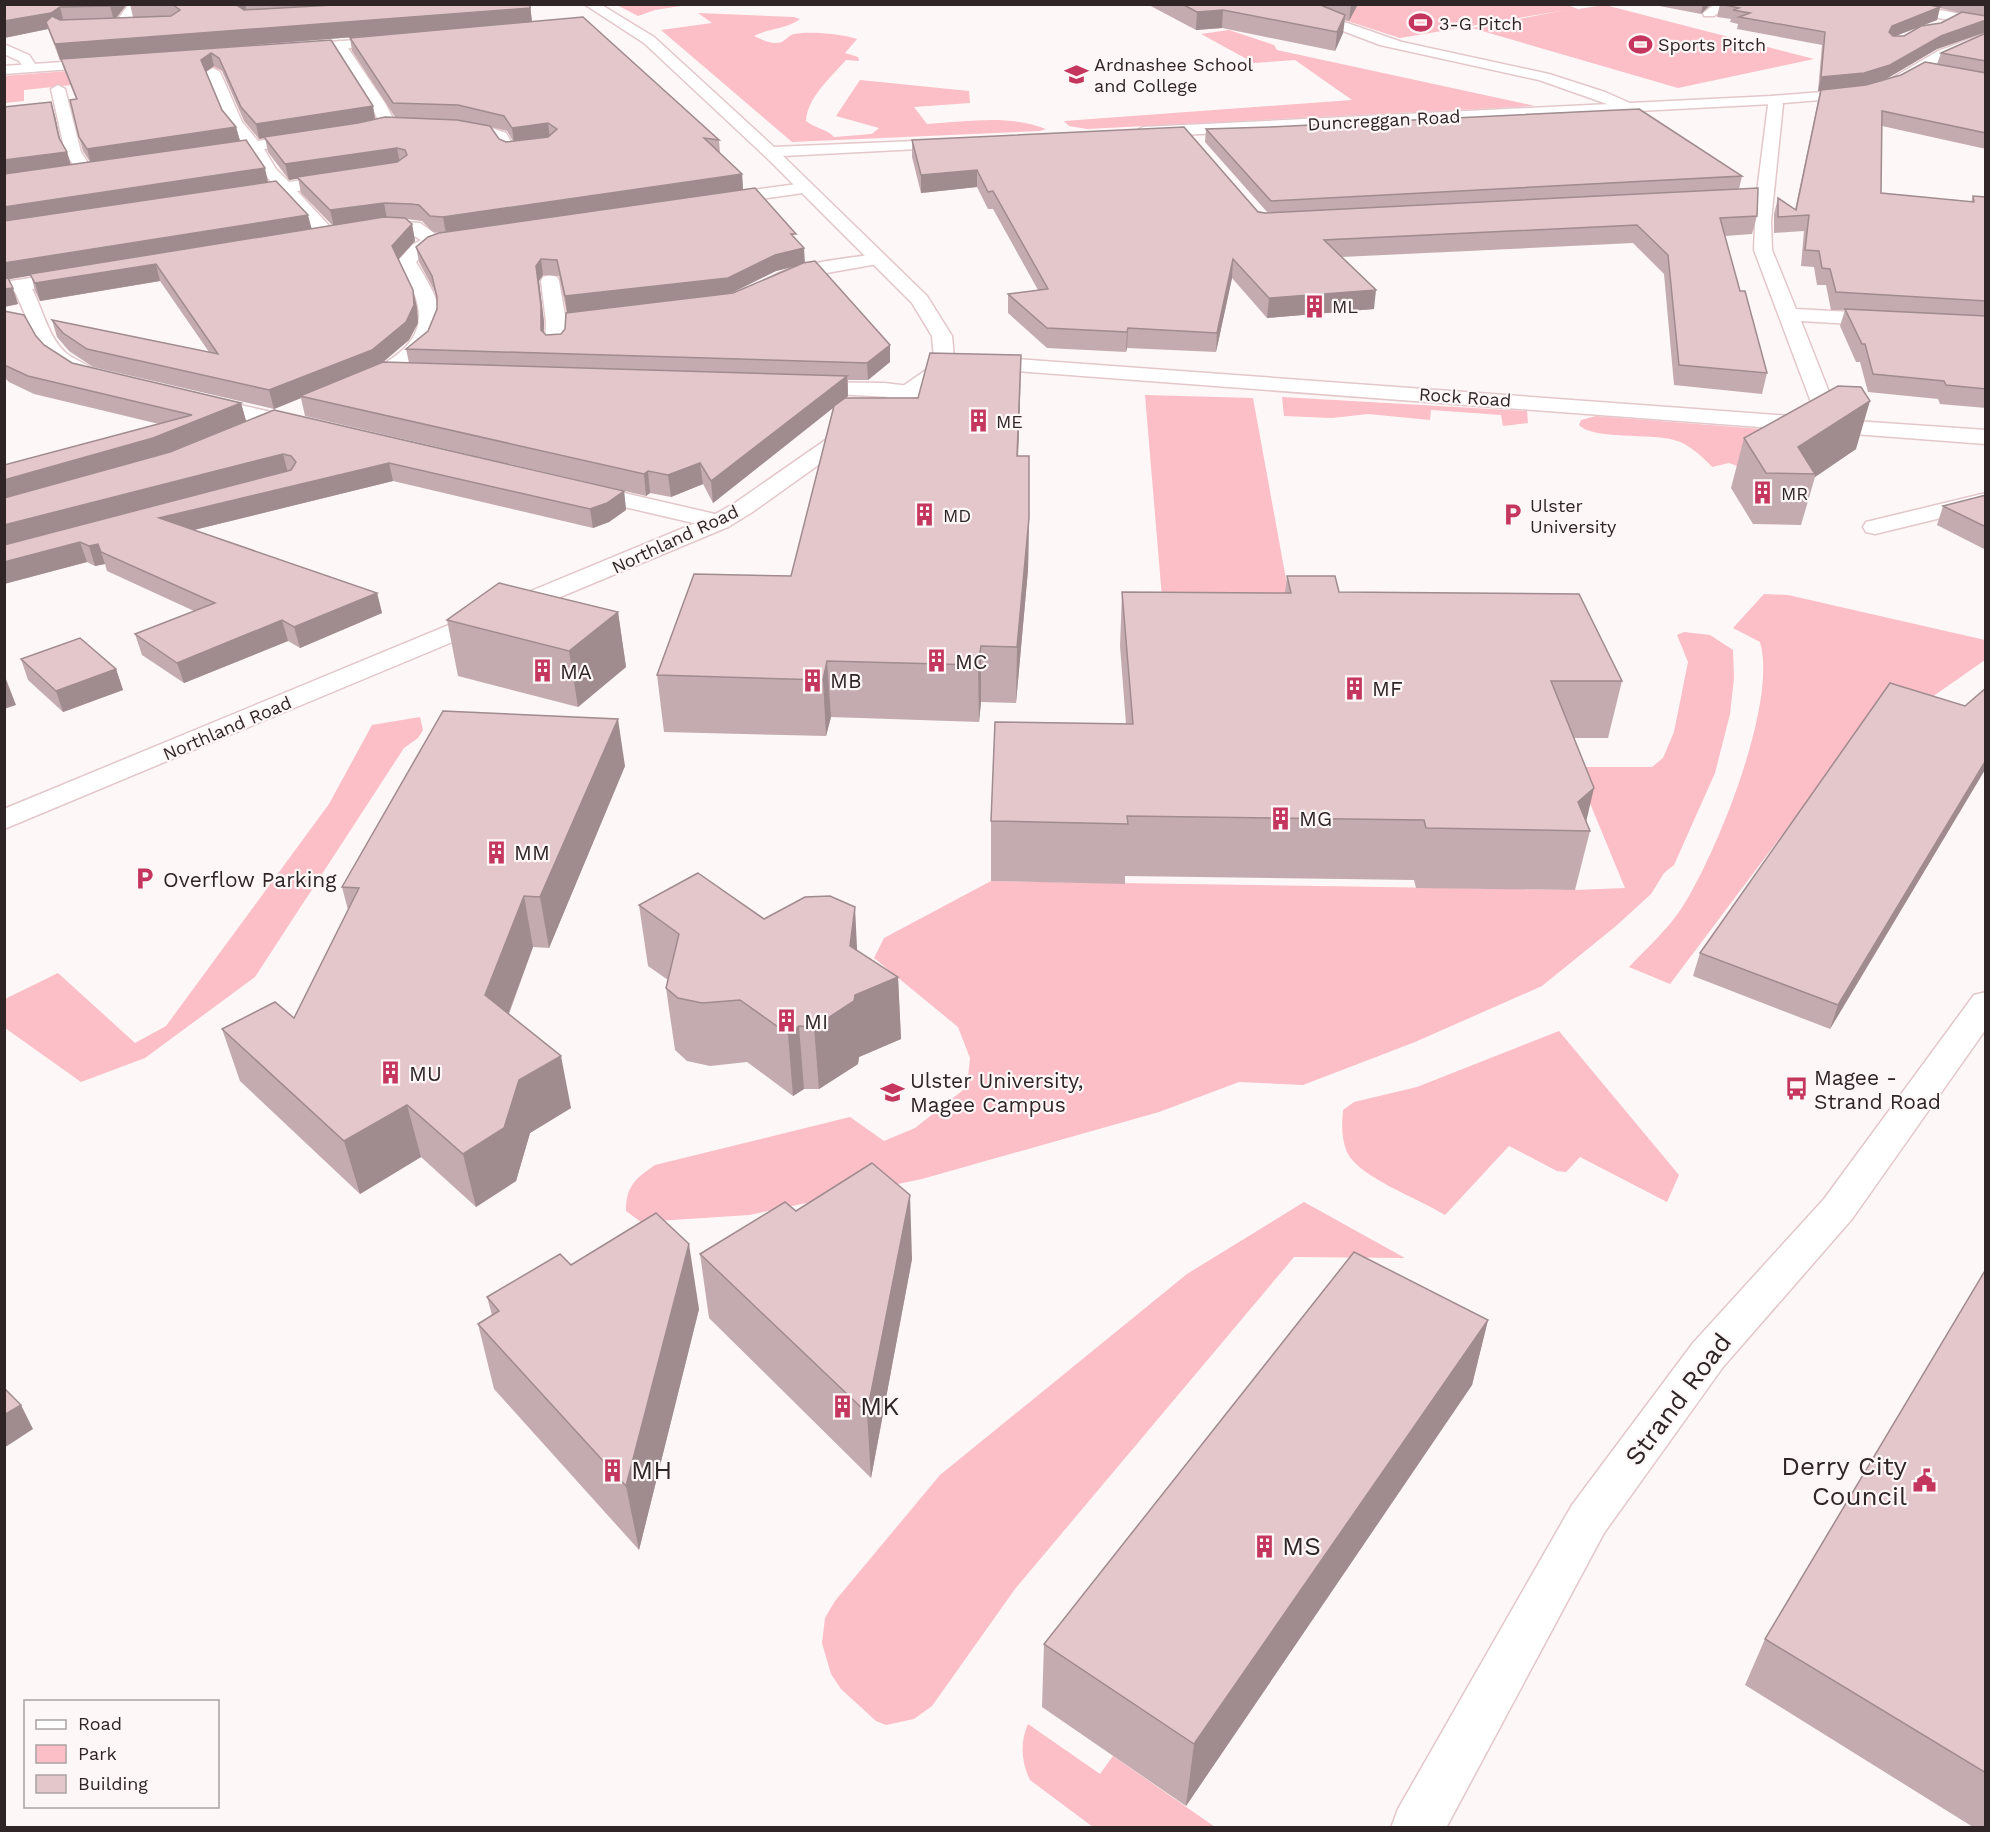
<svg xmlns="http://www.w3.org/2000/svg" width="1990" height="1832" font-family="'Work Sans',sans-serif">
<rect width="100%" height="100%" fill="#fdf7f7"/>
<g fill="#fcbec7">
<polygon points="1321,4 1565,4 1578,9 1605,5 1814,59 1678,88 1472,28 1566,10 1400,38 1304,7"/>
<polygon points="617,5 617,4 687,5 655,10 638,16"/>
<path d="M698,13L794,17L800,19C787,29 769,28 754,36C762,40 772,45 782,42C786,40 789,35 794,34C809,31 843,34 857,39L845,53L858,57L859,61L846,60C831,77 807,98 806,121C814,128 827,129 834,137L872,134L879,128L836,116L860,80L969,91L970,103L914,107L927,124C967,122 1008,114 1046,129L1040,131L792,142L661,30L712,23Z"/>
<polygon points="1229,30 1274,45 1277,50 1535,106 1087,129 1069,126 1064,121 1352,100 1295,60 1254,63 1201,34"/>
<polygon points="219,59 224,69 24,90 24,101 5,103 4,76"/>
<polygon points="1145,395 1253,398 1294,623 1164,621"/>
<polygon points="1282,397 1527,411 1528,423 1503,426 1501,415 1431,410 1430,420 1368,414 1332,418 1284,416"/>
<path d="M1596,416L1811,433L1757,473L1729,463L1712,467C1702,456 1689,444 1674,440C1651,433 1593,440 1579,425L1581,420Z"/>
<path d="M1764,594L1788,595L1985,640V660L1922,704L1888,694L1670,984L1629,967C1647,948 1669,928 1683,906C1717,852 1778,703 1760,642L1733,628Z"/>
<path d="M1684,632L1710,635L1733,650L1734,678L1730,714L1715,773L1674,865L1664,873L1651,894L1616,926L1542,986L1415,1042L1303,1085L1239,1082L1159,1112L922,1179L749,1215L641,1222L626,1211C626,1186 635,1179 655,1165L850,1117L884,1141L915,1128L967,1087L970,1058L958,1027L874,958L884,938L991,881L1575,890L1625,888L1575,767H1652L1663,758L1674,732L1688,662L1677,635Z"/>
<polygon points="420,717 423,730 418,738 404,748 255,977 145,1058 81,1082 5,1028 5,999 58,973 135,1043 166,1026 329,804 372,725"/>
<path d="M1559,1031L1679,1175L1667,1202L1580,1157L1566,1172L1557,1171L1509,1146L1445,1215C1420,1199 1358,1177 1347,1152C1341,1138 1342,1124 1343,1110L1354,1102L1417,1087Z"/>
<polygon points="1304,1202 1405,1258 1294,1257 1015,1589 932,1706 914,1719 886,1725 876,1721 841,1689 831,1674 822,1643 825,1618 835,1601 940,1475 1187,1274"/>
<path d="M1028,1724L1100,1774L1113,1756L1215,1827H1093L1030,1780C1021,1762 1020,1742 1028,1724Z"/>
</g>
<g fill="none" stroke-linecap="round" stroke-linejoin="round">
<defs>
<g id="street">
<polygon points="129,4 142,4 129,23 152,22 159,26 157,29 114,30 112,27"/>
<polygon points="1272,4 1292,4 1402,42 1549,74 1605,92 1632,104 1634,107 1627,111 1539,80 1380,45"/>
<polygon points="1715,4 1732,4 1714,16 1704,16 1703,13"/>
<polygon points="1880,4 1909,4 1986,19 1986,27 1886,8"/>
<polygon points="339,41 344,42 385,103 396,124 393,127 383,127 380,124 370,103 332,45"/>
<polygon points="4,44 29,55 38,68 36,71 26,71 19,61 4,54"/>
<polygon points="213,68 220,72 242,122 258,141 311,133 319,138 311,143 264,149 276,169 289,182 344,174 350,175 352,179 350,183 297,191 334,231 337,235 334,239 322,239 281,194 238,200 232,199 230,195 232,191 273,185 249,151 205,158 199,156 197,153 199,150 243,143 227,123 206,72"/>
<polygon points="58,85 65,89 81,152 93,171 91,174 79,174 65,152 51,89"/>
<polygon points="1772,96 1777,97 1783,104 1771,221 1772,250 1796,309 1886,314 1893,316 1896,320 1893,324 1886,326 1801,321 1840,420 1986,430 1986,444 976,368 969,366 966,362 969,358 976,356 1817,418 1754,250 1756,203 1714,205 1708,204 1706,200 1708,196 1714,195 1757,192 1768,105 1765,100"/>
<polygon points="451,121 486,126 506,133 513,145 541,141 549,146 541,151 503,153 494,139 446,129 443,126"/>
<polygon points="804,183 812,188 810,192 716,205 710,204 708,200 710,196 716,195"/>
<path d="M387,221L420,223L437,235L469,232L475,233L478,237L475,241C450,247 435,241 416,262C425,277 440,300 440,318C440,348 381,396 353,388L349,384L353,380C415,351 441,326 397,262L412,245L421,240C397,223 384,239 361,233L358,229L361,225Z"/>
<path d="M877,254L883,255L886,259L883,263L804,277L780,285L773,283L771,279C780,265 857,257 877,254Z"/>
<path d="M76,271L83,273L85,277L83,281L32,289C43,310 48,337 66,353C75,361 91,364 97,374L94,378C86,381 80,379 72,375C37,358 31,324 15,292L4,294V282Z"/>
<polygon points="550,275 557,277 559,281 565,315 611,310 618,312 621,316 618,320 611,322 566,327 565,345 562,349 548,349 545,345 546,322 541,281 543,277"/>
<polygon points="803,382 884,383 918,387 921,392 918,397 910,398 796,392 792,388 796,384"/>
<polygon points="201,396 310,421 313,426 310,431 302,433 193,407 190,402 193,397"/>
<polygon points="581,483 728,517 731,522 728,527 719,529 573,495 569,490 573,485"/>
<polygon points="1986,493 1986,507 1875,534 1866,532 1863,527 1866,522"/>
</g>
<g id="secondary">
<polygon points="584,4 600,4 654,37 774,147 963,139 965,142 963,145 957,147 783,156 927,296 952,336 954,358 940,378 751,513 728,527 4,829 4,809 710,517 735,503 926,370 934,358 932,336 912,303 769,160 644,43"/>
<polygon points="1986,33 1986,42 1948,57 1897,87 1867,96 1772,104 1143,137 1135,132 1143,127 1772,96 1861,89 1887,81 1938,51"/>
<polygon points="395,37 402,41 400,44 290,53 283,49 290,45"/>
<polygon points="107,59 112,60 114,63 112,66 4,74 4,66"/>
</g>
<polygon id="highway" points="1986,992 1986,1029 1852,1219 1723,1367 1604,1533 1446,1828 1391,1828 1398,1809 1572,1505 1693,1343 1824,1199 1974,995"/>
</defs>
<use href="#street" stroke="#e3c7ca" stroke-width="3"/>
<use href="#secondary" stroke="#e3c7ca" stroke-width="3"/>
<use href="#highway" stroke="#e3c7ca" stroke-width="3"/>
<use href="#street" fill="#fff" fill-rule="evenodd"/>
<use href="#secondary" fill="#fff" fill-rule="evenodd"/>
<use href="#highway" fill="#fff" fill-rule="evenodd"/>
</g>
<g fill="#c4abaf" fill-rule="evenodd">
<path d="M4,4H127L116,18L133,17L130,4H530L532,22L719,140L720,153L742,174L743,190L796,239L805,263L890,362L868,380H848V396L846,398L1020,403L1018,456L1029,518L1028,570L1016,703L981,702L979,722L831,717L826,736L664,732L657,675L791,576L833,408L713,503L703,484L671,497L650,493L646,496L305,416L301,398L274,409L93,367L69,351L57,337L52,320L209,352L160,281L40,301L35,291L31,275L9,279L18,304L4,307V107L55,116L60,141L67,152L71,165L90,162L83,151L79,137L76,99L65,72L61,60H60L48,29L4,38ZM379,35L350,38L352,51L395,117L375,119L373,106L203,49ZM214,66L222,71L244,121L259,139L265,138L268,152L289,180L298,178L301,193L332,225L311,229L268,182L240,141L236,127L222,110L206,72ZM491,127L507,131L513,141L506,142L499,139ZM407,219L422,221L433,232L440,233L416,247L419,262L435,292L437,300V309L428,331L406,349L409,363H382L409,340L418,323L417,308L413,290L398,259L415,241L412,224ZM798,265L733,293L730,294L776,271ZM543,275L559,276L567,313L565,329L561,334L546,335L544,333V322L539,281Z"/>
<polygon points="1147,4 1358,4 1349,21 1345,20 1343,33 1335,51 1222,28 1196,30"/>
<polygon points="1649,4 1711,4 1701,14"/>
<path d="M1720,4H1986V32L1937,49L1886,79L1865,85L1937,64L1941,53L1986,33V149L1882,126L1881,193L1971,202L1973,196L1986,197V408L1940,404L1938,399L1868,392L1860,362H1856L1840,326L1845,310H1831L1826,285H1817L1814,267L1801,266L1804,231L1774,233V214L1778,198L1795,210L1820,91H1818L1822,45L1737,29L1738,24L1730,22L1731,19L1717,17ZM1940,8L1960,13L1941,23L1904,36H1895L1937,20Z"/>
<polygon points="1206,129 1742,176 1739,189 1757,216 1752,234 1725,236 1740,291 1767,373 1762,394 1674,385 1664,274 1633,243 1342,257 1374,309 1267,318 1232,278 1216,352 1127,348 1126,352 1047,348 1008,313 1008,294 1038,290 993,209 988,209 977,187 921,193 912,157 912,140 1268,213 1205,142"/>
<polygon points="4,311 36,336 44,345 72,363 241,403 246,421 165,453 274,410 624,491 626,510 609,522 593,528 393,481 194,530 377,593 382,613 300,648 288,641 184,683 142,655 135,634 194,611 107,571 105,564 95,566 87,562 4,584 4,465 159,424 34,394 9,382 4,377"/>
<polygon points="1744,438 1856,449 1815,477 1801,525 1753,524 1731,488"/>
<polygon points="1986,495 1986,550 1937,525 1943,506"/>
<polygon points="1287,576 1622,681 1608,738 1574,738 1586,821 1590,831 1575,890 1416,888 1414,880 1125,876 1125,884 991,881 991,821 1126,724 1120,646 1122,592 1285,593"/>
<polygon points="618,612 626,667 578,707 458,676 447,620"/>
<polygon points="21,659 116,669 123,690 63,712 28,680"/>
<polygon points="1986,688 1986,768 1830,1029 1693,976 1700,953 1965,706"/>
<polygon points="625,766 549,948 533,947 509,1014 571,1108 530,1133 516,1181 476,1207 421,1157 360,1194 240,1081 222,1029 294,1018 348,910 342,887"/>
<polygon points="639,905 764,919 857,951 898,977 901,1039 859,1057 858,1064 819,1089 804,1089 793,1096 747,1062 710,1066 687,1061 675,1050 666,988 668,980 648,966"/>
<polygon points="796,1211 912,1259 871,1478 709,1318 700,1254"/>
<polygon points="571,1265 699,1309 639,1550 494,1389 478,1324 492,1315 487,1297"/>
<polygon points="1986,1269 1986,1827 1973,1827 1745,1685 1765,1639"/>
<polygon points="1488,1320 1472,1385 1186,1806 1042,1707 1044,1644"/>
</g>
<g fill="#a08b8e">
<polygon points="111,4 127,4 114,21 110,6"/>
<polygon points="235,4 245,4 247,13"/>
<polygon points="530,4 532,23 60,60 55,44"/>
<polygon points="1351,4 1358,4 1349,21"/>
<polygon points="1703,4 1711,4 1701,14"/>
<polygon points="60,7 64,23 46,22 48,29 4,38 4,21"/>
<polygon points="1940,7 1937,20 1888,39 1889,32 1892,26"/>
<polygon points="1223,10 1222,28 1196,30 1197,12"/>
<polygon points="1345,15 1343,33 1335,51 1337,32"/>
<polygon points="1986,20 1986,32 1937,49 1886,79 1861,87 1818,91 1821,77"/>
<polygon points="211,53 214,66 204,73 201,60"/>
<polygon points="51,102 55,116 63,152 59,138"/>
<polygon points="373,106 375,120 259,139 256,124"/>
<polygon points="548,123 550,138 514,143 512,128"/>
<polygon points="236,127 240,141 91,164 87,149"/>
<polygon points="397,148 400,163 289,180 285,164"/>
<polygon points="67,152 71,166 4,176 4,160"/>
<polygon points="265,168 268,182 4,223 4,207"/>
<polygon points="977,170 977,187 921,193 921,175"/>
<polygon points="742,174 743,190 446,234 443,217"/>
<polygon points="384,203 387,219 334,227 330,210"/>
<polygon points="308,215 312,230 4,280 4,263"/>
<polygon points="412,224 415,241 395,263 392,246"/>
<polygon points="804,248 805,264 776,271 729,294 567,313 565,296 775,255"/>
<polygon points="541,259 543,275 539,281 544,322 543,346 541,330 536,266"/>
<polygon points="1233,259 1232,278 1216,352 1217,333"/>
<polygon points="156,264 160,281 40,301 35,283"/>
<polygon points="13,288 18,304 4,307 4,289"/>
<polygon points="413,290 417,308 418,323 409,340 376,368 300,396 301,398 274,409 269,390"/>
<polygon points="1376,290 1374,309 1267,318 1269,298"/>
<polygon points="1128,328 1127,348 1126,352 1127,332"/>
<polygon points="890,345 890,362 868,380 867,363"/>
<polygon points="1021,355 1020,403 1016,506 1017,456"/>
<polygon points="847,376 848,396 713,503 711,481"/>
<polygon points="1870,401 1856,449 1815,477 1815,474 1798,447"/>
<polygon points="241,403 246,421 158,456 4,501 4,480"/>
<polygon points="283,454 288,473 4,547 4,525"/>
<polygon points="389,463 393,481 165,537 159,518"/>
<polygon points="700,463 703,484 671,497 668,475"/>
<polygon points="648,471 650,493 646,496 644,474"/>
<polygon points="624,491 626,510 609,522 593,528 590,509"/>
<polygon points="1029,518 1028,570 1016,703 1017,647"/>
<polygon points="80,542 87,562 4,584 4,562"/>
<polygon points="98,544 105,564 95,566 89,546"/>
<polygon points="377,593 382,613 300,648 294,627"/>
<polygon points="618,612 626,667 578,707 569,651"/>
<polygon points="282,620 288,641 184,683 177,663"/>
<polygon points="981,646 981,702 979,722 978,665"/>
<polygon points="827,661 831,717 826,736 823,680"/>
<polygon points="116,669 123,690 63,712 56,691"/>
<polygon points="4,674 16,705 4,709"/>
<polygon points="618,719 625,766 549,948 540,897"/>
<polygon points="1986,760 1986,768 1830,1029 1838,1005"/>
<polygon points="1594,788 1584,831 1578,802"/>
<polygon points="524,896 533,947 496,1047 485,995"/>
<polygon points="855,907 858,968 855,995 898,977 901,1039 859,1057 858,1064 819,1089 814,1027 850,946"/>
<polygon points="799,1026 804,1089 793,1096 788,1034"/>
<polygon points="561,1056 571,1108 530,1133 516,1181 476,1207 463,1154 519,1080"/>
<polygon points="407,1105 421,1157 360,1194 344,1141"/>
<polygon points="910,1195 912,1259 871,1478 867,1413"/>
<polygon points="689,1244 699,1309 639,1550 626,1486"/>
<polygon points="1488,1320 1472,1385 1186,1806 1194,1744"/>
<polygon points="21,1405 33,1429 4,1448 4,1415"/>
</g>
<g fill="#e4c7cb" stroke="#a08b8e" stroke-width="1.5">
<polygon points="4,4 111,4 110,6 60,7 51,13 4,21"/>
<polygon points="172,4 235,4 244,10 351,4 530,4 530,8 55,44 46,22 52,16 60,20 171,16 180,10"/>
<polygon points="1182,4 1318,4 1345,15 1337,32 1223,10 1197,12"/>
<polygon points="1720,4 1924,4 1940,7 1892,26 1889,32 1893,36 1904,36 1921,26 1941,23 1962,12 1986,16 1986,20 1941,36 1890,65 1864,73 1821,77 1825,32 1739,17 1750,13 1733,10 1739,8"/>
<polygon points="583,17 719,140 704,138 742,174 443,217 430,216 419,205 411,204 384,203 330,210 297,177 397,162 407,155 405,150 397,148 285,164 264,137 358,123 385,117 457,120 490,126 499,139 506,142 548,137 557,129 548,123 512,128 504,116 458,105 393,103 350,38"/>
<polygon points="1986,33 1986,61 1941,53"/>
<polygon points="331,40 373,106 256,124 241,107 219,58 211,53 201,60 222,110 236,127 87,149 79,137 70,100 77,99 61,59"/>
<polygon points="1925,62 1986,73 1986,133 1882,111 1881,193 1974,202 1973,196 1986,197 1986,301 1836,292 1830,269 1822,268 1819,251 1805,250 1809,215 1778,217 1778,198 1796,210 1821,90 1866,85 1901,75"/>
<polygon points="51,102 59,138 67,152 4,160 4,107"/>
<polygon points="1639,109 1742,176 1271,201 1206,129 1270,127"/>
<polygon points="1184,127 1258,212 1265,213 1758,188 1757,216 1720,218 1740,291 1745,291 1767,373 1679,365 1668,255 1637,225 1324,240 1376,290 1269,298 1233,259 1217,333 1128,328 1127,332 1047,328 1008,294 1048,289 993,191 988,192 977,170 921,175 912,140"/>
<polygon points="246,140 265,168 4,207 4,174"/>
<polygon points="276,181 308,215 4,263 4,221"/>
<polygon points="755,188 796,234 791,234 804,248 775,255 728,278 565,296 557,260 541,259 536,266 541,306 541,330 546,335 561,334 565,329 566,313 733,293 803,263 815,261 890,345 867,363 406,349 428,331 437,309 437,297 432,276 416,247 428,237 439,233"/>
<polygon points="384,217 405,218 412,224 392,246 413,290 414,305 406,322 372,350 269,390 87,349 63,333 52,320 218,354 156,264 35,283 30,274"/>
<polygon points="8,278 13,288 4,289 4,279"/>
<polygon points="1845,309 1986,316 1986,389 1946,385 1944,381 1873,374 1865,344 1862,344"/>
<polygon points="4,311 24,315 36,336 44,345 72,363 241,403 153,438 4,480 4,465 192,415 28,376 4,365"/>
<polygon points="930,353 1021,355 1017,456 1029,456 1029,518 1017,647 981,646 978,665 827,661 823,680 657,675 694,574 791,576 834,406 845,398 918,398"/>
<polygon points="383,362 847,376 711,481 700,463 668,475 648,471 644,474 300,396"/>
<polygon points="1838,386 1861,387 1870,401 1798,447 1815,474 1766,473 1744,438"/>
<polygon points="274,410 624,491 607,503 590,509 389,463 159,518 377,593 294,627 282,620 177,663 135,634 215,603 101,552 98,544 89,546 80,542 4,562 4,545 291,470 296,462 291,456 283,454 4,525 4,498 170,452"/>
<polygon points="1986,495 1986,527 1943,506"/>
<polygon points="1287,576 1335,576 1339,592 1579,594 1622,681 1551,681 1594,788 1578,802 1590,831 1426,828 1424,820 1127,816 1128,824 991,821 995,722 1133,724 1122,592 1291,593"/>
<polygon points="499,583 618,612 569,651 447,620"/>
<polygon points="80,638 116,669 56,691 21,659"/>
<polygon points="1890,683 1965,706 1986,688 1986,760 1838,1005 1700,953"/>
<polygon points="443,711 618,719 540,897 524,896 485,995 561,1056 519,1080 504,1128 463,1154 407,1105 344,1141 222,1029 275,1002 294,1018 359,888 342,887"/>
<polygon points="698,873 764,919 805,897 830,896 855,907 850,946 898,977 855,995 854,1001 814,1027 799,1026 788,1034 740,1000 702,1003 678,998 666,988 679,934 639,905"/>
<polygon points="872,1163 910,1195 867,1413 700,1254 785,1202 796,1211"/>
<polygon points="656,1213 689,1244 626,1486 478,1324 499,1311 487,1297 560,1254 571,1265"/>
<polygon points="1354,1252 1488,1320 1194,1744 1044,1644"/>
<polygon points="1986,1269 1986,1773 1765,1639"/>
<polygon points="4,1388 21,1405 4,1415"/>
</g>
<defs>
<symbol id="stadium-bare" viewBox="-9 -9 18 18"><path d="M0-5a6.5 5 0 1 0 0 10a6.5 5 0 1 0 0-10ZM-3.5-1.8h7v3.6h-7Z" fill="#c4365d" stroke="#fdf7f7" stroke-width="2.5" paint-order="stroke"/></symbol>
<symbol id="school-bare" viewBox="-9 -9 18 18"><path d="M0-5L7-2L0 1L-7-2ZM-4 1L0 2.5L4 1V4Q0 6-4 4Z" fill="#c4365d" stroke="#fdf7f7" stroke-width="2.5" paint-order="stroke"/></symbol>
<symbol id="building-bare" viewBox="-9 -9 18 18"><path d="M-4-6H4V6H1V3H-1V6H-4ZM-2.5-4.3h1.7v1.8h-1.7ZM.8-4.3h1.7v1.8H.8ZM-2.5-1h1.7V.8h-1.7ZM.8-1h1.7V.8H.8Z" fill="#c4365d" stroke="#fdf7f7" stroke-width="2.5" paint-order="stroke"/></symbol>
<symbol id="parking-bare" viewBox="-9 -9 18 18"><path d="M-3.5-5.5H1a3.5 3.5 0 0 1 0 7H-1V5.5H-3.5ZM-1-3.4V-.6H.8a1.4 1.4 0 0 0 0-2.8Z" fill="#c4365d" stroke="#fdf7f7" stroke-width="2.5" paint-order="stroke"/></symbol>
<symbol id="bus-bare" viewBox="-9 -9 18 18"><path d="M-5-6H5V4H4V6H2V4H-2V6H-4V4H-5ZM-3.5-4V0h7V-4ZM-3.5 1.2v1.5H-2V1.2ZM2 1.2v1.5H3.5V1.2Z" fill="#c4365d" stroke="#fdf7f7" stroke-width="2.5" paint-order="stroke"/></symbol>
<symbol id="university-bare" viewBox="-9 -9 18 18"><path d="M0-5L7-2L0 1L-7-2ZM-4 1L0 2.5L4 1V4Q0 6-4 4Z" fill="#c4365d" stroke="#fdf7f7" stroke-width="2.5" paint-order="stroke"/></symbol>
<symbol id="civic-bare" viewBox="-9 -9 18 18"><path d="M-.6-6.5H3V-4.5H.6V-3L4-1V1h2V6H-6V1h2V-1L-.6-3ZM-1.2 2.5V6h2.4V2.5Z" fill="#c4365d" stroke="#fdf7f7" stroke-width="2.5" paint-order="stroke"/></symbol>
</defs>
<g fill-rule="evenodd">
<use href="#stadium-bare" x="1404" y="6" width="33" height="33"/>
<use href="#stadium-bare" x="1624" y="28" width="33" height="33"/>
<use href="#school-bare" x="1060" y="58" width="33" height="33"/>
<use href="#building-bare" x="1298" y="290" width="33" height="33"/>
<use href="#building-bare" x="962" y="404" width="33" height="33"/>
<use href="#building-bare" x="1746" y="476" width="33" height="33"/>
<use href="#building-bare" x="908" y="498" width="33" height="33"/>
<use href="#parking-bare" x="1496" y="498" width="33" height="33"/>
<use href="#building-bare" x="920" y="644" width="33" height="33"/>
<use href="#building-bare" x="526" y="654" width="33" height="33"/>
<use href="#building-bare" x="796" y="664" width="33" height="33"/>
<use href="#building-bare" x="1338" y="672" width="33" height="33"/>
<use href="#building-bare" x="1264" y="802" width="33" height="33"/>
<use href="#building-bare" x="480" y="836" width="33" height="33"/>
<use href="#parking-bare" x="128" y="862" width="33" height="33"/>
<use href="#building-bare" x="770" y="1004" width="33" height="33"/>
<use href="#building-bare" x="374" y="1056" width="33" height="33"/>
<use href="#bus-bare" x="1780" y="1072" width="33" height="33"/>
<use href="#university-bare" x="876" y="1076" width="33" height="33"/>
<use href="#building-bare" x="826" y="1390" width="33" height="33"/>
<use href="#building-bare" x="596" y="1454" width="33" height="33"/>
<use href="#civic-bare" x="1908" y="1464" width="33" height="33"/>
<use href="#building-bare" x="1248" y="1530" width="33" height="33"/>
</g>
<g text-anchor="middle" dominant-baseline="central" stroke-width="4.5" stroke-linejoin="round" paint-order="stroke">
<g font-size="18" fill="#2f2526" stroke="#fdf7f7" text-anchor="start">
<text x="1439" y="23">3-G Pitch</text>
<text x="1658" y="44">Sports Pitch</text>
<text x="1094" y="64">Ardnashee School<tspan x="1094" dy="21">and College</tspan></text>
<text x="1332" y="306">ML</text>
<text x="996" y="421">ME</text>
<text x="1781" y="493">MR</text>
<text x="1530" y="505">Ulster<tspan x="1530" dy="21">University</tspan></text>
<text x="943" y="515">MD</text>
</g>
<g font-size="18" fill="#2f2526" stroke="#fdf7f7">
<text transform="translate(1384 120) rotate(-3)">Duncreggan Road</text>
<text transform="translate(1465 397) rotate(4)">Rock Road</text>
<text transform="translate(675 539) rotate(-25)">Northland Road</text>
<text transform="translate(227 728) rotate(-23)">Northland Road</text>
</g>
<g font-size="21" fill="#2f2526" stroke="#fdf7f7" text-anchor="start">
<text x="955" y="661">MC</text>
<text x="560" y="671">MA</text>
<text x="830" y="680">MB</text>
<text x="1372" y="688">MF</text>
<text x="1299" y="818">MG</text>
<text x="514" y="852">MM</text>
<text x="163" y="879">Overflow Parking</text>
<text x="804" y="1021">MI</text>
<text x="409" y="1073">MU</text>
<text x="1814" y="1077">Magee -<tspan x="1814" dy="24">Strand Road</tspan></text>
<text x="910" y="1080">Ulster University,<tspan x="910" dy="24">Magee Campus</tspan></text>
</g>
<g font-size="26" fill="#2f2526" stroke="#fdf7f7">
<text transform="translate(1678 1399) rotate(-53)">Strand Road</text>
</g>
<g font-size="26" fill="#2f2526" stroke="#fdf7f7" text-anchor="start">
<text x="860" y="1406">MK</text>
<text x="1907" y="1466" text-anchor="end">Derry City<tspan x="1907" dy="30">Council</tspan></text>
<text x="631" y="1470">MH</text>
<text x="1282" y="1546">MS</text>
</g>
</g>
<rect width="1990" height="1832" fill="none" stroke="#2f2526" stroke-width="12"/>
<rect x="24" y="1700" width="195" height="108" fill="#fdf7f7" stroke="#aba3a3" stroke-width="1.5"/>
<rect x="36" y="1720" width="30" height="9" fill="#ffffff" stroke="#aba3a3" stroke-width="1.5"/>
<text x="78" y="1730" font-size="18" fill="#2f2526">Road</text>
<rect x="36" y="1745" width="30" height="18" fill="#fcbec7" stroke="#aba3a3" stroke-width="1.5"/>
<text x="78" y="1760" font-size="18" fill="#2f2526">Park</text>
<rect x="36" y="1775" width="30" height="18" fill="#e4c7cb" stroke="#aba3a3" stroke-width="1.5"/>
<text x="78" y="1790" font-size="18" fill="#2f2526">Building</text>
</svg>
